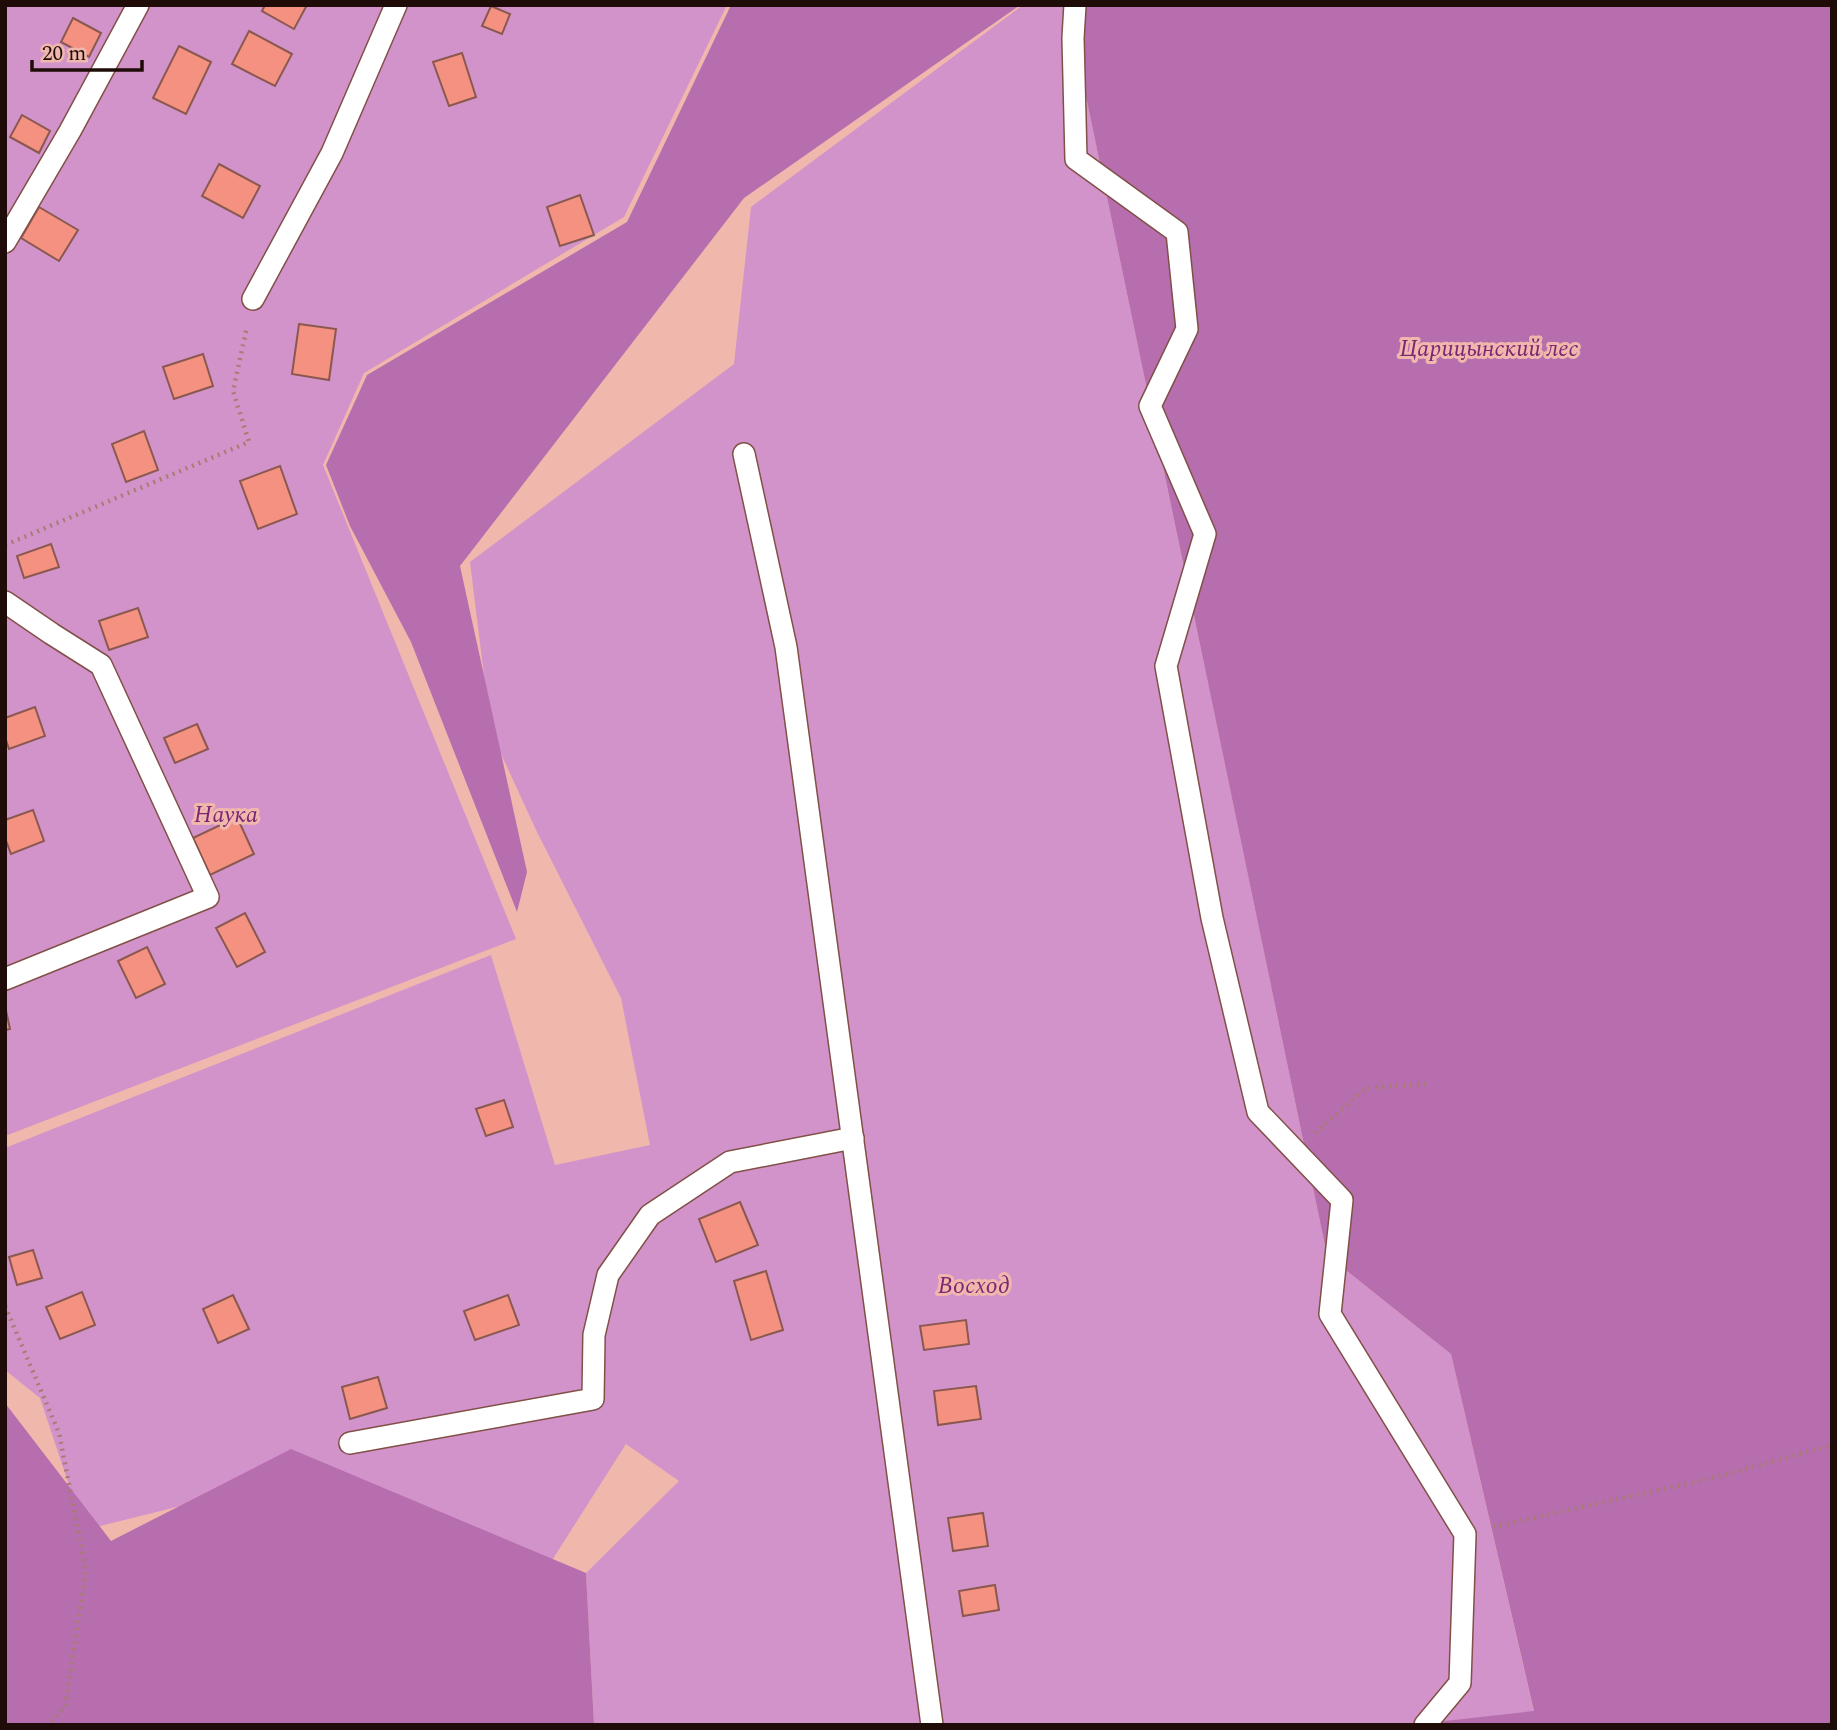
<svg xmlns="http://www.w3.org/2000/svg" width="1837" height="1730" font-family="Spectral,serif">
<rect width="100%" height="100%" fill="#f0b7ac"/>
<g fill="#d293ca">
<polygon points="5,5 727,5 624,217 364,373 323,465 516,939 5,1136"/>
<polygon points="1023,5 1067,5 1327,1255 1451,1354 1534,1712 1408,1725 594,1725 586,1573 679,1481 626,1444 549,1565 253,1488 84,1530 40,1398 5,1370 5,1148 491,955 555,1165 650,1145 621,998 537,832 491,732 470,562 734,364 751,207"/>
</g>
<g fill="#b66eae">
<polygon points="731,5 1020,5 744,198 460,566 527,872 517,912 411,642 350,526 326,465 367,375 627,222"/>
<polygon points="1067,5 1832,5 1832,1725 1408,1725 1534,1711 1451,1354 1327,1255"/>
<polygon points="5,1403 111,1541 291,1449 586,1573 594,1725 5,1725"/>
</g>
<g fill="#f49180" stroke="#8a584f" stroke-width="2">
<polygon points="265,5 307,5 294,29 262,11"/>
<polygon points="491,6 510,14 502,34 482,26"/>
<polygon points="73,18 101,33 89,57 61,42"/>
<polygon points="249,31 292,54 275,86 232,64"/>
<polygon points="179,46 211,62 186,114 153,98"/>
<polygon points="462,53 476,97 449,106 433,62"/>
<polygon points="22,115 50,131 39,153 10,137"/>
<polygon points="219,164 260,186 243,218 202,196"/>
<polygon points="580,195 594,235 560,246 547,207"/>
<polygon points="39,207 78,230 59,261 21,238"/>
<polygon points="299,324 336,329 329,380 292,374"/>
<polygon points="203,354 213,386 174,399 163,367"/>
<polygon points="144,431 158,470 126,482 112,444"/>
<polygon points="280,466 297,514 258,529 240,481"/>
<polygon points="51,544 59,567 24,578 17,556"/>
<polygon points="138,608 148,637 109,650 99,621"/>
<polygon points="35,707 45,736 9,749 5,737 5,718"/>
<polygon points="197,724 208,749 175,763 164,738"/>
<polygon points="33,810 44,841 11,854 5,838 5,820"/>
<polygon points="237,817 254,854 210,875 193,838"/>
<polygon points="245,913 265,952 237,967 216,928"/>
<polygon points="147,947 165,984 136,998 118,961"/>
<polygon points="5,1006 10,1029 5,1030"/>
<polygon points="504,1100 513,1127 486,1136 476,1109"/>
<polygon points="740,1202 758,1245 716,1262 699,1219"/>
<polygon points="33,1250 42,1278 17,1285 9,1257"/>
<polygon points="766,1271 783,1330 751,1340 734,1281"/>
<polygon points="82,1292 95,1325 60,1339 46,1307"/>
<polygon points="233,1295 249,1329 218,1343 203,1309"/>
<polygon points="508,1295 519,1325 475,1340 464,1311"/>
<polygon points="966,1320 969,1344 924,1350 920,1326"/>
<polygon points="378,1377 387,1408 350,1419 342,1387"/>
<polygon points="976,1386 981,1419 938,1425 934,1391"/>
<polygon points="983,1513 988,1546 953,1551 948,1518"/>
<polygon points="995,1585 999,1610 963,1616 959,1591"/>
</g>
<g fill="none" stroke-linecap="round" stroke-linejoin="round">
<defs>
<g id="lane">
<polyline points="1075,5 1073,38 1076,159 1177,232 1187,329 1150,406 1205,534 1166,666 1212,918 1258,1112 1342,1200 1330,1314 1465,1534 1460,1683 1425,1725"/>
<polyline points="5,242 70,131 138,5"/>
<polyline points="253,299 332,153 396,5"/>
<polyline points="744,454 786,647 932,1725"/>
<polyline points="5,602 52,634 101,665 208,897 5,979"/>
<polyline points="350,1443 593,1399 594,1335 608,1275 650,1215 730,1162 853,1138"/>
</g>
</defs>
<use href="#lane" stroke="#815047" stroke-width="24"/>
<g stroke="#a87c74" stroke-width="4.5" stroke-dasharray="2 5" stroke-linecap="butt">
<polyline points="5,545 249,442 233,391 247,327"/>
<polyline points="1315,1133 1366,1088 1427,1084"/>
<polyline points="5,1306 59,1433 86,1571 65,1707 48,1725"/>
<polyline points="1493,1527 1713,1478 1832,1445"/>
</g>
<use href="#lane" stroke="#fff" stroke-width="21"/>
</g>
<g text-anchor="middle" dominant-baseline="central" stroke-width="6" stroke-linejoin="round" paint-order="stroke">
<g font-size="24" font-style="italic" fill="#7d2676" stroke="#f0b7ac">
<text x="1489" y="349">Царицынский лес</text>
<text x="226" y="815">Наука</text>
<text x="974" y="1286">Восход</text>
</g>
</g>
<rect width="1837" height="1730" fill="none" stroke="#1f0c09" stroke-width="14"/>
<path d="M32 60v10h110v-10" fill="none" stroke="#1f0c09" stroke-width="3.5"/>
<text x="42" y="60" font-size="21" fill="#1f0c09" stroke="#f0b7ac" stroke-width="5" paint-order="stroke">20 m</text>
</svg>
